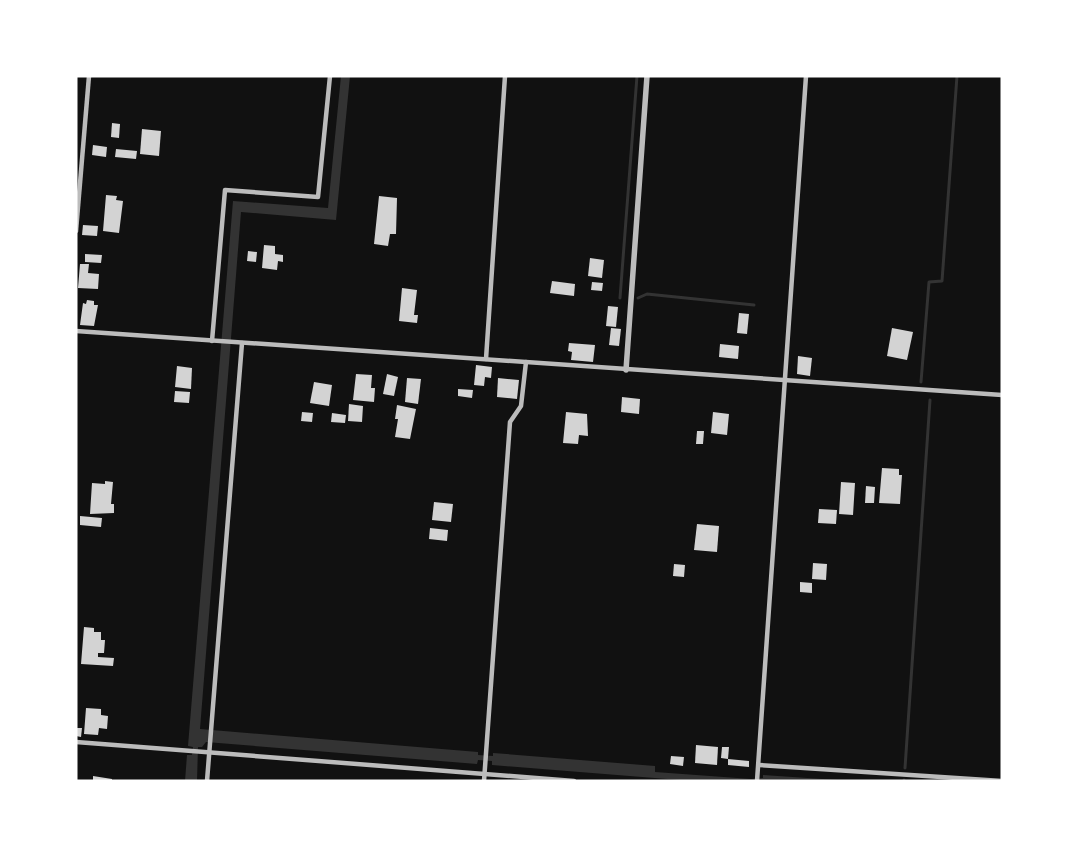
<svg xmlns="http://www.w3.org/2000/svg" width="1078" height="857" font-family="'DejaVu Sans',sans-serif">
<rect width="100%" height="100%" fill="#111"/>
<polygon fill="#333" points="341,76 350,76 336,220 241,212 200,729 478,752 478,755 493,756 493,753 655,766 655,772 751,779 763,778 763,775 852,781 692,781 492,765 492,761 478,760 477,764 206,742 202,747 198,747 197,781 185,781 187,755 192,755 193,747 188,746 233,201 328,208"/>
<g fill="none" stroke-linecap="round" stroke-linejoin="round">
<g stroke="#333" stroke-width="3">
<polyline points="620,298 637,76"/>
<polyline points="638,298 647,294 754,305"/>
<polyline points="921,382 929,282 942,281 957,76"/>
<polyline points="905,768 930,400"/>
<polyline points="904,781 904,780"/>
</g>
</g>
<g fill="#d3d3d3">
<polygon points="112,123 120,124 119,138 111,137"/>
<polygon points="142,129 161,131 159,156 140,154"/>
<polygon points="93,145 107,147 106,157 92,155"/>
<polygon points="116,149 137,151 136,159 115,157"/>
<polygon points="106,195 117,196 116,200 123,201 119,233 103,231"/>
<polygon points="379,196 397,198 396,234 390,234 388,246 374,244"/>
<polygon points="83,225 98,226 97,236 82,235"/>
<polygon points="264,245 275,246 275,254 283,255 283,262 278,261 277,270 262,268"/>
<polygon points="248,251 257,252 256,262 247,261"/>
<polygon points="85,254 102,255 101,263 85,262"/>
<polygon points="590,258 604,260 602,278 588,276"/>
<polygon points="80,264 89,264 88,273 99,274 98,289 78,288"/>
<polygon points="552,281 575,284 574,296 550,293"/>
<polygon points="592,282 603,283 602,291 591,290"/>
<polygon points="402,288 417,290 414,315 418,315 417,323 399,321"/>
<polygon points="87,300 94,301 94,305 98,305 94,326 80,325 83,303 86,304"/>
<polygon points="608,306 618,307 616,327 606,326"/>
<polygon points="739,313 749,314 747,334 737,333"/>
<polygon points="611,328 621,329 619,346 609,345"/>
<polygon points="892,328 913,332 907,360 887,356"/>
<polygon points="569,343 595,345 593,362 571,360 572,352 568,351"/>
<polygon points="720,344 739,346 738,359 719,357"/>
<polygon points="798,356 812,358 810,376 797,374"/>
<polygon points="476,365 492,367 491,378 485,377 484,386 474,385"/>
<polygon points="177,366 192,368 191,389 175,387"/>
<polygon points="356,374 372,375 371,388 375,388 374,402 353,400"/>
<polygon points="387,374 398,377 394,396 383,394"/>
<polygon points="407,378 421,379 418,404 405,402"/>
<polygon points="498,378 519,380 517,399 497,397"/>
<polygon points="314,382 332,385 329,406 310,403"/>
<polygon points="458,389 473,390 472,398 458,396"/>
<polygon points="175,391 190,392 189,403 174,402"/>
<polygon points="622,397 640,399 639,414 621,412"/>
<polygon points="349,404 363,406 362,422 348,421"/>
<polygon points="397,405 416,409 410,439 395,437 398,419 395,419"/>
<polygon points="302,412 313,413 312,422 301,421"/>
<polygon points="566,412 587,414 588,436 579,435 578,444 563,443"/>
<polygon points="713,412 729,414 727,435 711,433"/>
<polygon points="332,413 346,415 345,423 331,422"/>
<polygon points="697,431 704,431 703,444 696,444"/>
<polygon points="882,468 899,469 899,475 902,475 900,504 879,503"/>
<polygon points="105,481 113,482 111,504 114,504 114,513 90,514 92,483 105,484"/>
<polygon points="841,482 855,483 853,515 839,514"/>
<polygon points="866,486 875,487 874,503 865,503"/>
<polygon points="434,502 453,504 451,522 432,520"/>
<polygon points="819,509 837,510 836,524 818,523"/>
<polygon points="80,516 102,518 101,527 80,525"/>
<polygon points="697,524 719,526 717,552 694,550"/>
<polygon points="430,528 448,530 447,541 429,539"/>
<polygon points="813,563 827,564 826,580 812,579"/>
<polygon points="674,564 685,565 684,577 673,576"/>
<polygon points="800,582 812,583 812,593 800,592"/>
<polygon points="84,627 94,628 94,632 101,632 101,640 105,640 104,653 98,653 98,657 114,658 113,666 81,664"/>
<polygon points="86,708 101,709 101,715 108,716 107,729 99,728 98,735 84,734"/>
<polygon points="76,728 82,728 81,737 76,736"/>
<polygon points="696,745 718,747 717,765 695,763"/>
<polygon points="722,747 729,747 728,759 721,758"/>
<polygon points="671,756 684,757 683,766 670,764"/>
<polygon points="728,759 749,761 749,767 728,765"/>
<polygon points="93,776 112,779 112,781 93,781"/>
</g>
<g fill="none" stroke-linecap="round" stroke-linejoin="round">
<g stroke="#bcbcbc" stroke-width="4.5">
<polyline points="76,231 89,76"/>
<polyline points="76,331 1002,395"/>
<polyline points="212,341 225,190 318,197 330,76"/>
<polyline points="486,359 505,76"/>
<polyline points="76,742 574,781"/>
<polyline points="759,765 1002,781"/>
<polyline points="207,781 242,343"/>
<polyline points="484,781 510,422 521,406 526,362"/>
<polyline points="757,781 806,76"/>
</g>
<polyline stroke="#bcbcbc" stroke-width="5.5" points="626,370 647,76"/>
</g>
<rect width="1078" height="857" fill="none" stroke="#ffffff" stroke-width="155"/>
</svg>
